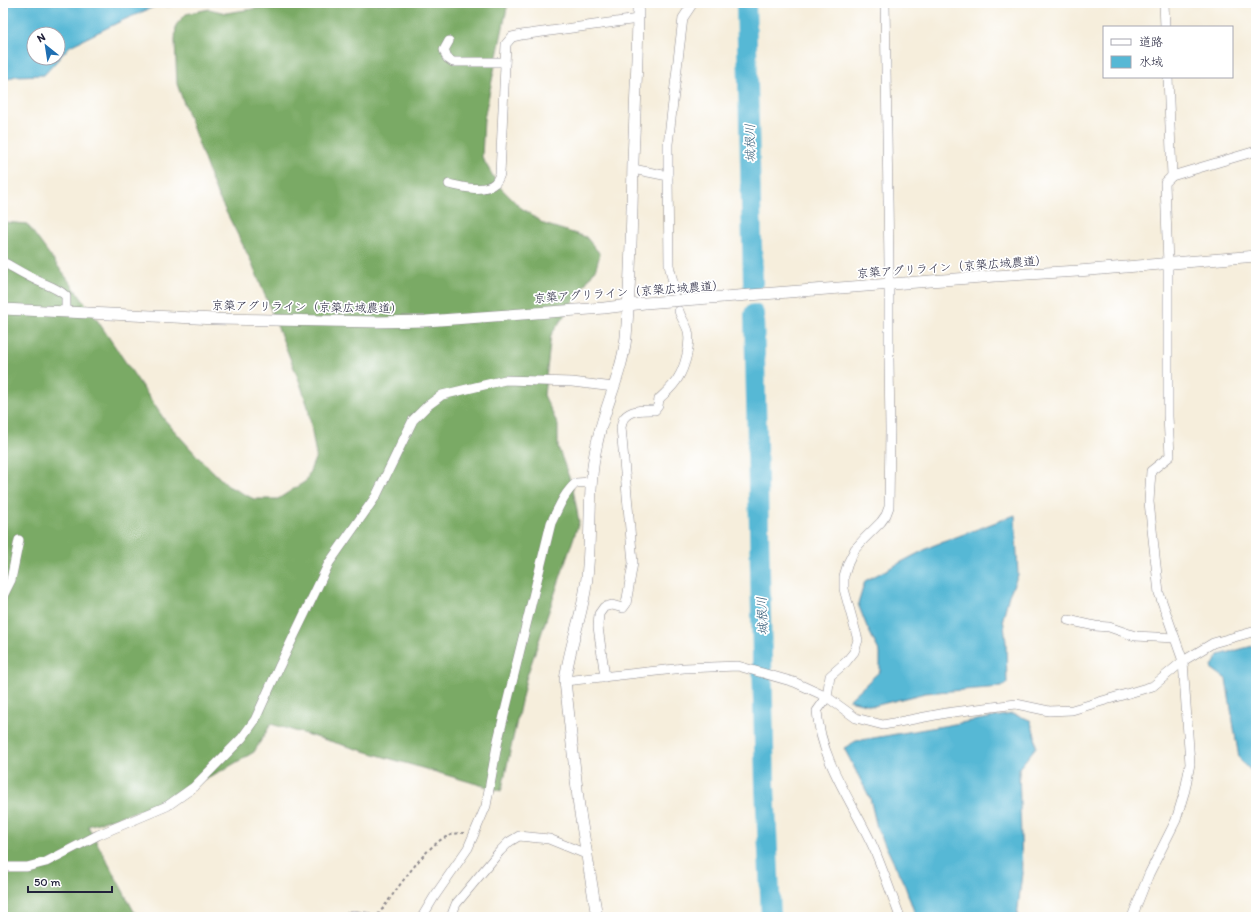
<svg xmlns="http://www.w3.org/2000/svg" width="1259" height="920" font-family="Itim,'Klee One',sans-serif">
<rect width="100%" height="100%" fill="#fff"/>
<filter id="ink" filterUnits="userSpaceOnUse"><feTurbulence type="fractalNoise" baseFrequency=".025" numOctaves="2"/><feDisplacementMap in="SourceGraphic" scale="8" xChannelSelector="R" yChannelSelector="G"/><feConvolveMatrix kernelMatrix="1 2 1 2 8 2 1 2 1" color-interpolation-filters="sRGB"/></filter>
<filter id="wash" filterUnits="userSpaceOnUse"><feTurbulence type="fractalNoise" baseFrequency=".012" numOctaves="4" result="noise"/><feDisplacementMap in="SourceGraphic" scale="16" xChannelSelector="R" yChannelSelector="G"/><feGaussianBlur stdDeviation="0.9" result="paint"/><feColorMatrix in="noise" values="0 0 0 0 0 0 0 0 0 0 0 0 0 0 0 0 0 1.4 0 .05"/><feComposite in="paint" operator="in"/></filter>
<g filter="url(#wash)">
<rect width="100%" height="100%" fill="#f6eedc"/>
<polygon fill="#7aaa65" stroke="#4e6650" points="278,3 508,3 484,119 482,157 498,185 520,207 544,224 586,237 600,254 596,268 551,335 544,395 558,425 558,447 573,488 579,522 526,679 503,784 501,791 271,724 254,752 225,769 141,810 88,826 137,917 3,917 3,222 27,224 93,314 164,419 198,457 228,486 254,499 278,499 306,481 316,456 308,407 300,383 252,263 216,192 177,84 175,41 176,25 186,14 209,9 226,13 265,7"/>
<g fill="#56b8d5" stroke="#3c6d88" fill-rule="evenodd">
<path d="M3,3H188L169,6H156L121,21L70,46L44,75L15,76L3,81ZM34,34H58V58H34Z"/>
<polygon points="1015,515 1018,575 1009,595 1003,618 1006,642 1007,683 1001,687 925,693 874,706 849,700 880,671 880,653 867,627 858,604 865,581 932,546"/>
<polygon points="1256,645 1256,776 1239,758 1226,679 1211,668 1219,655"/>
<polygon points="1012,714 1030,720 1035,735 1036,747 1019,768 1022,873 1017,917 916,917 905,886 877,828 870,798 844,748 856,741"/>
</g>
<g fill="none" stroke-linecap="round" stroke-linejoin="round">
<g stroke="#56b8d5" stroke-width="20">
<polyline points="746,3 753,283"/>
<polyline points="754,314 765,786 771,917"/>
</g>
</g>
</g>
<g filter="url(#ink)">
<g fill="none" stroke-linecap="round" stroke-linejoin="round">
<defs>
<g id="minor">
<path d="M885,3L889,264V359L890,430L889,507L886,515L881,522L864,539L855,549L848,563L844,576V589L858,640L854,652L846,662L830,676L827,697L817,711C821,763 855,805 875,851C884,873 892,895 900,917"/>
<polyline points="1164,3 1165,27"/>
<polyline points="449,41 444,50 447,58 453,62 505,62"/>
<polyline points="1168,77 1172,176"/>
<polyline points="633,169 668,176 669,265 675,291"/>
<polyline points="668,176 668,144 683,18 693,3"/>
<path d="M449,184C462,187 484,193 495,183C497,181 499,177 500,174L506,44L512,37L521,35L638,19"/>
<path d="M3,262C14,268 25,275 36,280C48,286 56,287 66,296V312"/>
<polyline points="3,596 11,580 19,540"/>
<polyline points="1068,620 1095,626 1109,627 1135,636 1175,638"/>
<path d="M605,677L598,627L599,614L604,607L612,605L623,608L626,604L633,563L621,427C622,425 622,420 624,418C631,409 645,410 655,410L658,406L659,399C666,392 673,387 678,378C685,367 691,344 688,331C686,324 681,318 679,311"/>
<polyline points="565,681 684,668 738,666 794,682 827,697 856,718 883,725 946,713 1016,704 1049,711 1072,710 1153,686 1183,661 1213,643 1256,631"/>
<polyline points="3,867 27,867 46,862 98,835 167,806 194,787 242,738 255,720 279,667 329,563 376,496 413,420 427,406 442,395 505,380 572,382 614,387"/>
<polyline points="347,917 353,915 368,917"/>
<path d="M422,917L434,897L468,848L486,806L498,740L551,523C558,509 564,493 576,483L591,482"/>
<polyline points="451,917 456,904 500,851 509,842 519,836 549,839 586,854"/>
<polyline points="1132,917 1149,874 1176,820 1185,790 1190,764 1183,661 1159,593 1149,502 1151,471 1170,456 1168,416 1168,264 1165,183 1172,176 1256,151"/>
</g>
<g id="tertiary">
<polyline points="3,309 216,319 376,322 426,321 604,308 645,303 995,276 1078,271 1256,256"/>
<path d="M597,917L579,807L565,681C569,646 584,612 587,577C592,533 587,487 597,443C604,408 622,374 626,337C631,279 632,220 633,161C635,109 638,56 638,3"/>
</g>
</defs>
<use href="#minor" stroke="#8c888c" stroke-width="10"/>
<use href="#tertiary" stroke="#8c888c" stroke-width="12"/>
<path stroke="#8c888c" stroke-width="2" stroke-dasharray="3 3" stroke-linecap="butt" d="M378,915C393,895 425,846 446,837C452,834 458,833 464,833"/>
<use href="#minor" stroke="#fff" stroke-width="9"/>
<use href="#tertiary" stroke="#fff" stroke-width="11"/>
</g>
</g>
<g text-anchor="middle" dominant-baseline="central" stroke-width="3.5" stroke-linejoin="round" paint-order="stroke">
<g font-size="12" fill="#22223b" stroke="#fff">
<text transform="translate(952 267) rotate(-4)">京築アグリライン（京築広域農道）</text>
<text transform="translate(629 292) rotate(-4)">京築アグリライン（京築広域農道）</text>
<text transform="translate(307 307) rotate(1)">京築アグリライン（京築広域農道）</text>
</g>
<g font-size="13" font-style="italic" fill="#375e79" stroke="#fff">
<text transform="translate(750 143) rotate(-91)">城根川</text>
<text transform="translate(762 616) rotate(-92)">城根川</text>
</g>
</g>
<rect width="1259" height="920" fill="none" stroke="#fff" stroke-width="16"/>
<rect x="1103" y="26" width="130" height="52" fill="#ffffff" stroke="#a7a7b1"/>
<rect x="1111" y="39" width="20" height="6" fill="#ffffff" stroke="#a7a7b1"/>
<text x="1139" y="46" font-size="12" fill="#22223b">道路</text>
<rect x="1111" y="56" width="20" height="12" fill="#56b8d5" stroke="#a7a7b1"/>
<text x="1139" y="66" font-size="12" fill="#22223b">水域</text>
<g transform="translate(46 46) rotate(330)"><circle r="19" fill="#ffffff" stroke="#a7a7b1"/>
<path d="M0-3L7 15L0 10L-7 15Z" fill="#1f6fb2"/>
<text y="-6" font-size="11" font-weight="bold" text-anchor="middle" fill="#22223b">N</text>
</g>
<path d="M28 886v6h84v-6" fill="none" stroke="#22223b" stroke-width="2"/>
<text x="34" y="886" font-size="12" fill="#22223b" stroke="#ffffff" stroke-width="3" paint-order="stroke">50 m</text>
</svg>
